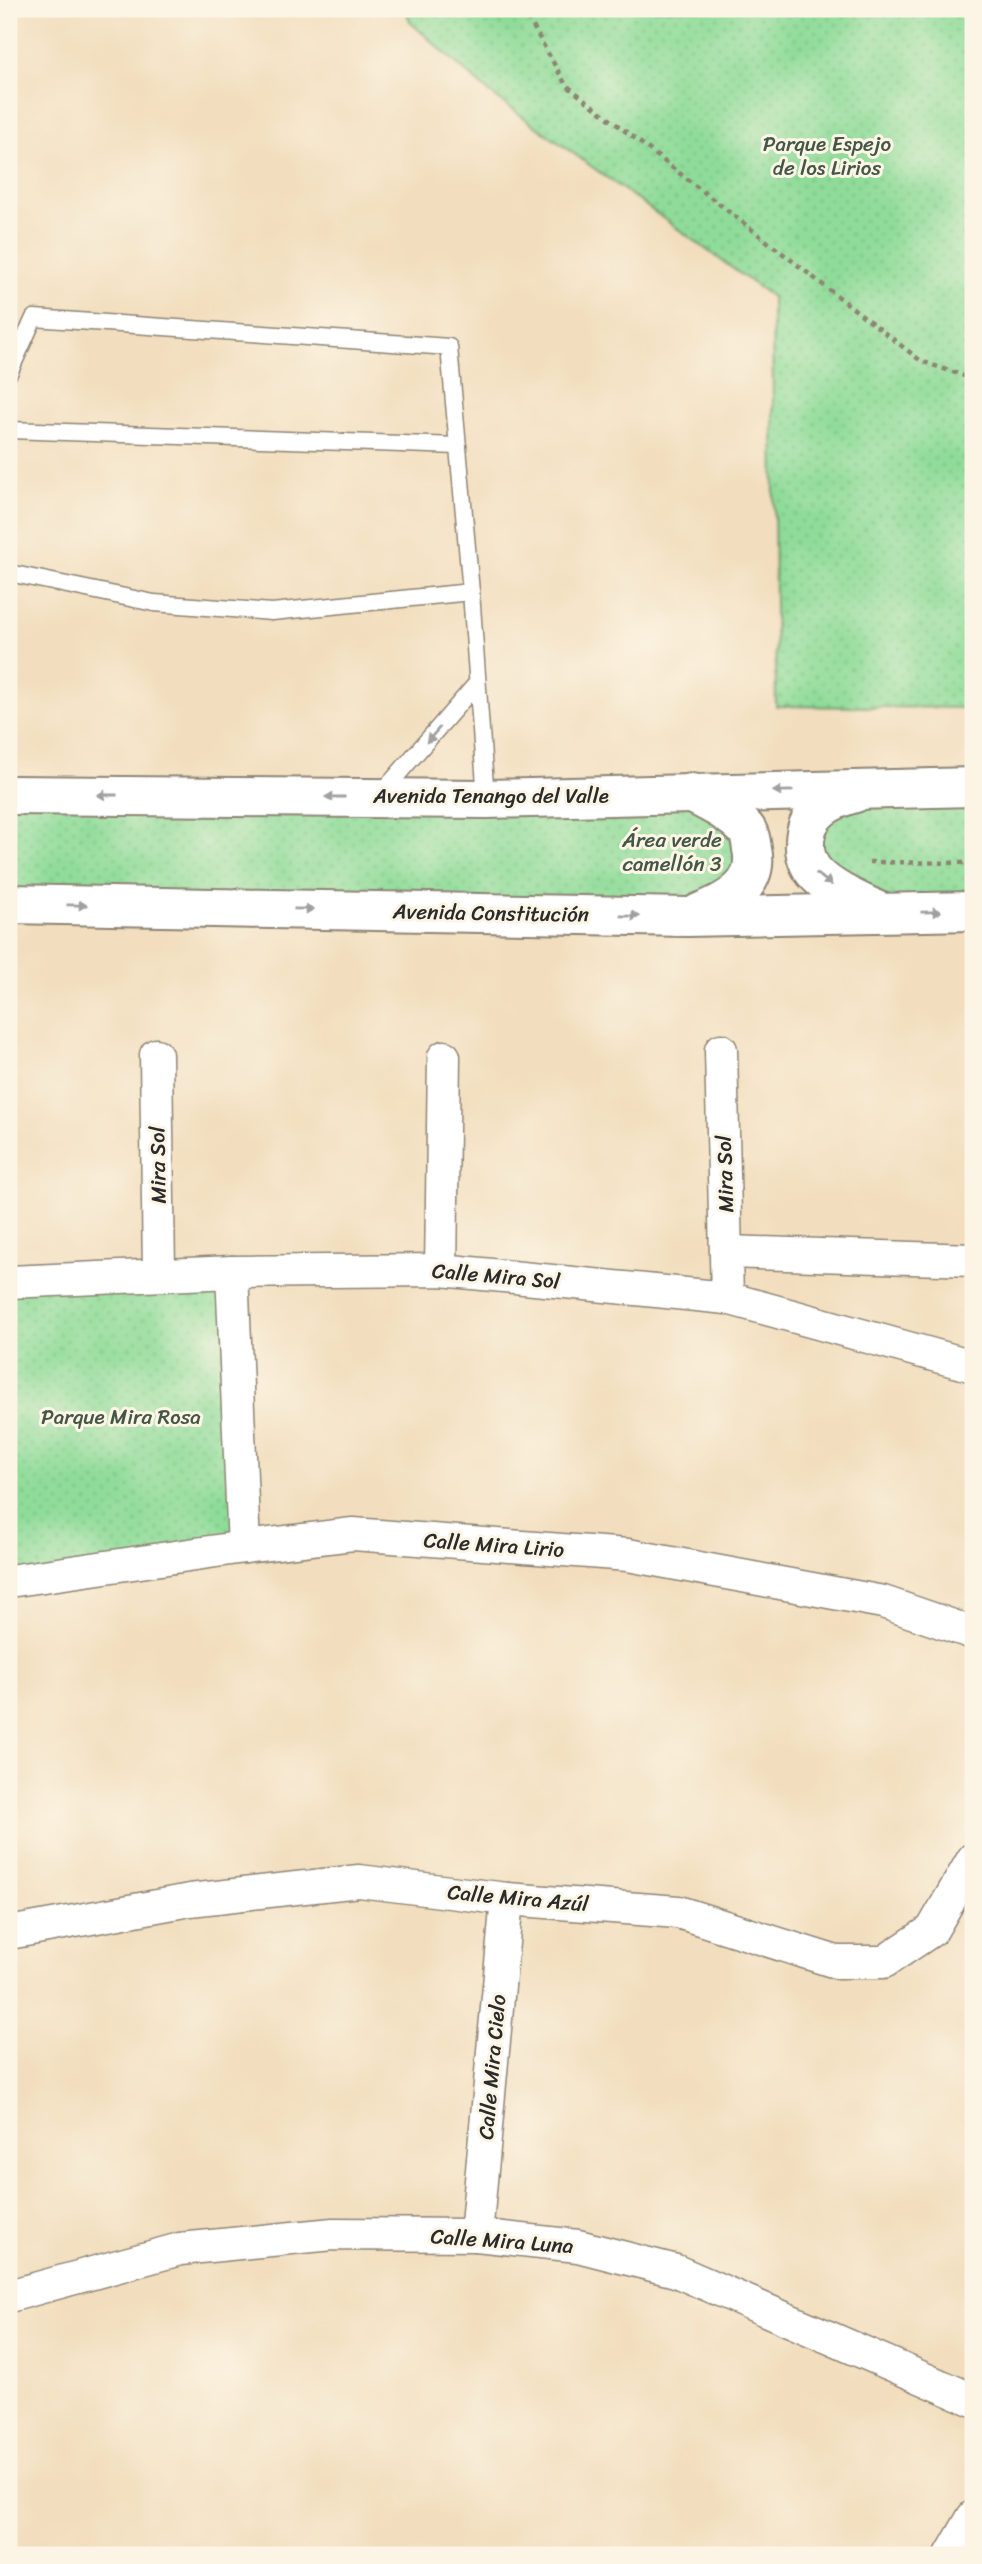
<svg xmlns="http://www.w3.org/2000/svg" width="982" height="2564" font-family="Sriracha,sans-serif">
<defs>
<pattern id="park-dots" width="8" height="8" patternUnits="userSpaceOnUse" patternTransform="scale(1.75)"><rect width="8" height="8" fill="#8fdc99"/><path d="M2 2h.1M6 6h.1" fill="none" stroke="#7cbd84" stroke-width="1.8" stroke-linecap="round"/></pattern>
</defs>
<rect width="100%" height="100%" fill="#fcf5e5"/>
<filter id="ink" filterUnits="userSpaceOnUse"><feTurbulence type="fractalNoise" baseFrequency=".0143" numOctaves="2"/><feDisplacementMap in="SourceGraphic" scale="14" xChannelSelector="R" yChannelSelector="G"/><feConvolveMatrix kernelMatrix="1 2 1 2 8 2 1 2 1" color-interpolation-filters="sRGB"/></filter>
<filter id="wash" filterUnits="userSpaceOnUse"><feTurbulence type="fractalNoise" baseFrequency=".00686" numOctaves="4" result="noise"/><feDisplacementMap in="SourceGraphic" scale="28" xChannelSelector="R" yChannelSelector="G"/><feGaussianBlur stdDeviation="1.57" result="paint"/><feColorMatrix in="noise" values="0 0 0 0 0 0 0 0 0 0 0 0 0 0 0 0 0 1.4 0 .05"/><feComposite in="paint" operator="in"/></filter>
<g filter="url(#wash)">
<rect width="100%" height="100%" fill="#f2debe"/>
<g fill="url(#park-dots)" stroke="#5d8462" stroke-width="2">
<polygon points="405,9 973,9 973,708 776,706 772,297 490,93 411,23"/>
<polygon points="973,792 973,907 881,907 820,871 821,813"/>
<polygon points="9,795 704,803 746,860 713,901 9,897"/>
<polygon points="232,1272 235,1548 9,1576 9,1286"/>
</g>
</g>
<g filter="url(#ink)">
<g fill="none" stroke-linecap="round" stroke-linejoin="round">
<defs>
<g id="lane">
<polyline points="9,373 34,318 449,347 471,592 486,799"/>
<polyline points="9,430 458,446"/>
<polyline points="9,573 154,603 272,612 471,592"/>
<polyline points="380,795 477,683"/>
</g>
<g id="street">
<polyline points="721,1050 727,1298"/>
<polyline points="156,1055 159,1274"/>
<polyline points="727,1252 973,1260"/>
<polyline points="441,1270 444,1057"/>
<polyline points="232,1272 244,1547"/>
<polyline points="9,1282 232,1272 441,1270 727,1298 973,1366"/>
<polyline points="9,1581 244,1547 353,1534 628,1555 883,1602 973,1633"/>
<polyline points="9,1933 190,1900 359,1881 507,1899 678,1912 836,1962 884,1962 932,1930 973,1859"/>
<polyline points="476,2235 507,1899"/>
<polyline points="9,2296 180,2249 333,2234 476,2235 578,2246 676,2271 973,2400"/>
<polyline points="951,2555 973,2517"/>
</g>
<g id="secondary">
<path d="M691,793C711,804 730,812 746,829C750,834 751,842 752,849C760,885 728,902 699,913"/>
<path d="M855,793C830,800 806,812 805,841C804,853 808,866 817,875C833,891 858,901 878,911"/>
<polyline points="9,795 486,799 973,787"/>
<polyline points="9,904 687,917 973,911"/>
</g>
</defs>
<use href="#lane" stroke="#8e8474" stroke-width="19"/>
<use href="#street" stroke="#8e8474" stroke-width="35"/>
<use href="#secondary" stroke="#8e8474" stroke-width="42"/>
<g stroke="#8e8474" stroke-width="4.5" stroke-dasharray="5 5" stroke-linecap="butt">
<polyline points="523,9 566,85 921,361 973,379"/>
<polyline points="869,862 973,863"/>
</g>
<use href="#lane" stroke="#fff" stroke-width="16"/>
<use href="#street" stroke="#fff" stroke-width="32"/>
<use href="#secondary" stroke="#fff" stroke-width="38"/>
</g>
<defs><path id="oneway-solid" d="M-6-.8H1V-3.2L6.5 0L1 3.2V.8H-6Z" transform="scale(1.75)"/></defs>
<g fill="#a0a0a0">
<use href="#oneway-solid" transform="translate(433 735) rotate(131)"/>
<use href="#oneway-solid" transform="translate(783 791) rotate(179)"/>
<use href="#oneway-solid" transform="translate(107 795) rotate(-180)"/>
<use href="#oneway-solid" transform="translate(335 797) rotate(-180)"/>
<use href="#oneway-solid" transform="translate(824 879) rotate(38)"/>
<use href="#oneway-solid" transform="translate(77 905) rotate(1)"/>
<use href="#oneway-solid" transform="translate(304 909) rotate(1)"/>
<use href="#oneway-solid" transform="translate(931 912) rotate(-1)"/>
<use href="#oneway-solid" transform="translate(630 916) rotate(1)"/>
</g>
</g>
<g text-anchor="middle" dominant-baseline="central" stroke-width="6" stroke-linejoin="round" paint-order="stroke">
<g font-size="21" fill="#445746" stroke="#fcf5e5">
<text x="827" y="144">Parque Espejo<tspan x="827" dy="24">de los Lirios</tspan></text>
<text x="672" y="840">Área verde<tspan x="672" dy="24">camellón 3</tspan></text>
<text x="121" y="1417">Parque Mira Rosa</text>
</g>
<g font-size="21" fill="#2b2b2b" stroke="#fcf5e5">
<text x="491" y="796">Avenida Tenango del Valle</text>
<text transform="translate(491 913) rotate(1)">Avenida Constitución</text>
<text transform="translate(158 1165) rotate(-91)">Mira Sol</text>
<text transform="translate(725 1174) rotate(-92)">Mira Sol</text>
<text transform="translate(496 1276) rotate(5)">Calle Mira Sol</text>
<text transform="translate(494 1545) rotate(4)">Calle Mira Lirio</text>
<text transform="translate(518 1898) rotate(5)">Calle Mira Azúl</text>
<text transform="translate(492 2067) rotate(-85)">Calle Mira Cielo</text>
<text transform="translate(502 2241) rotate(4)">Calle Mira Luna</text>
</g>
</g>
<rect width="982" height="2564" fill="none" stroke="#fcf5e5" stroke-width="35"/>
</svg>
